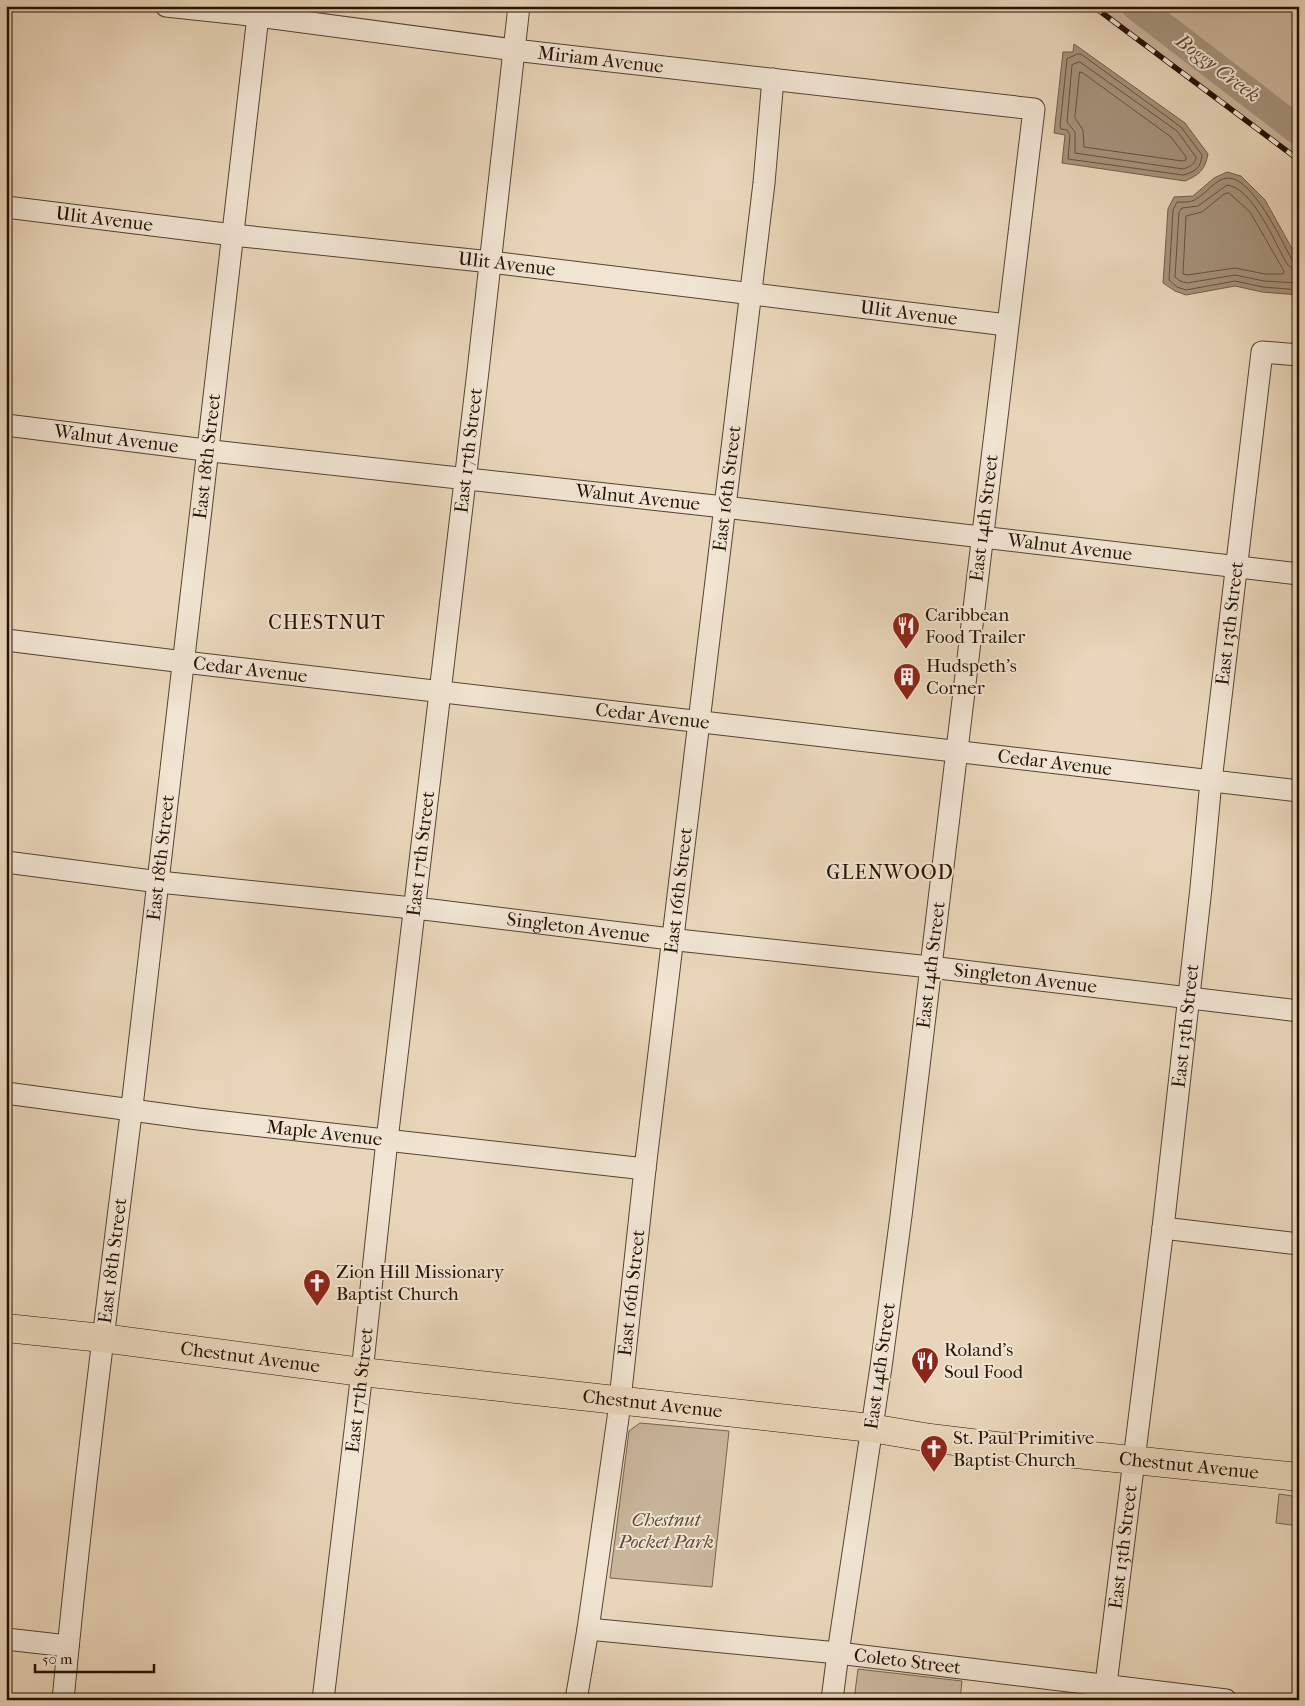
<svg xmlns="http://www.w3.org/2000/svg" width="1305" height="1706" font-family="'IM FELL French Canon',serif">
<rect width="100%" height="100%" fill="#e9d6ba"/>
<filter id="stains"><feTurbulence type="fractalNoise" baseFrequency=".004" numOctaves="4"/><feColorMatrix values="0 0 0 0 .2 0 0 0 0 .09 0 0 0 0 .02 0 0 0 .5 -.17"/></filter>
<radialGradient id="worn" r=".72"><stop offset=".6" stop-color="#630" stop-opacity="0"/><stop offset="1" stop-color="#630" stop-opacity=".3"/></radialGradient>
<g fill="#c8b59a" stroke="#76644d">
<polygon points="1093,6 1299,6 1299,159"/>
<polygon points="640,1423 729,1431 712,1587 610,1578 629,1431"/>
<polygon points="1279,1494 1299,1497 1299,1526 1276,1523"/>
<polygon points="858,1669 962,1681 960,1700 854,1700"/>
</g>
<g fill="#a6937b" stroke="#725f4a">
<path d="M1074,44L1185,123L1208,154C1205,170 1199,175 1185,181L1062,163L1065,135L1054,133L1063,52H1073Z"/>
<polygon points="1227,172 1241,176 1265,200 1299,261 1299,295 1262,292 1235,286 1186,295 1175,291 1163,283 1168,209 1174,197 1193,196 1214,178"/>
</g>
<g fill="none" stroke-linecap="round" stroke-linejoin="round">
<g stroke="#66523e" stroke-width="1">
<path d="M1078,54H1081L1181,127L1202,155C1201,168 1195,172 1183,175L1068,159L1070,135L1067,130L1061,129L1060,126L1067,59Z"/>
<path d="M1080,62L1177,131L1196,157C1196,164 1189,167 1183,169L1075,153V132L1067,122L1072,65Z"/>
<polygon points="1080,72 1083,73 1171,137 1186,157 1186,160 1182,161 1084,147 1083,130 1075,118"/>
<polygon points="1229,193 1250,212 1284,271 1283,274 1265,274 1235,268 1187,275 1183,274 1186,216 1202,212 1224,194"/>
<path d="M1299,263L1292,260C1282,241 1252,177 1228,178C1216,178 1206,194 1196,199C1191,203 1183,202 1177,202L1173,210L1169,280L1177,287L1186,290L1235,281L1263,287L1299,290"/>
<path d="M1299,269L1292,268L1287,264C1275,243 1253,188 1227,185L1198,206L1182,208L1179,212L1175,277L1180,281L1187,283L1235,275L1264,281L1299,283"/>
</g>
<polyline stroke="#a6937b" stroke-width="29" points="1136,6 1299,131"/>
<defs>
<g id="minor">
<path id="s1" d="M166,6L258,16L514,50L1034,109L901,1216L881,1367L838,1653L832,1700"/>
<path id="s2" d="M6,207L233,235L491,262L1007,325"/>
<path id="s3" d="M6,425L221,452L724,507L1299,574"/>
<path id="s4" d="M6,640L184,662L1299,791"/>
<path id="s5" d="M6,862L159,882L432,910L687,941L930,967L1299,1011"/>
<path id="s6" d="M6,1093L198,1119L645,1169"/>
<polyline points="1163,1228 1299,1244"/>
<path id="s7" d="M588,1629L838,1653L1226,1700"/>
<polyline points="6,1639 68,1646"/>
<path id="s8" d="M63,1700C82,1499 108,1298 133,1098L258,16"/>
<path id="s9" d="M323,1700L362,1372L387,1140L478,371L519,6"/>
<path id="s10" d="M576,1700L588,1629L618,1418L645,1169L764,183L773,79"/>
<path id="s11" d="M1104,1700L1163,1228L1201,888L1211,781L1262,352L1299,355"/>
</g>
<g id="major">
<path id="s12" d="M6,1328L102,1338L362,1372L871,1428L930,1438L996,1446L1299,1477"/>
</g>
</defs>
<use href="#minor" stroke="#56432e" stroke-width="23"/>
<use href="#major" stroke="#251200" stroke-width="29"/>
<use href="#minor" stroke="#f1e4d2" stroke-width="21"/>
<use href="#major" stroke="#e9d6ba" stroke-width="28"/>
<defs>
<polyline id="rail" points="1093,6 1299,160"/>
</defs>
<use href="#rail" stroke="#251200" stroke-width="5.5"/>
<use href="#rail" stroke="#f1e4d2" stroke-width="4" stroke-dasharray="11" stroke-linecap="butt"/>
</g>
<defs>
<symbol id="restaurant-pin" viewBox="-11 -11 22 30"><path d="M0 17L-7.5 6A9.5 9.5 0 1 1 7.5 6Z" fill="#8f2418" stroke="#f1e4d2"/><path d="M-5-6h1v4h1v-4h1v4h1v-4h1v5L-1.5 .5V6h-2V.5L-5-1ZM5-6V6H3V1.5H1.5Q1.5-4 5-6Z" fill="#fff"/></symbol>
<symbol id="building-pin" viewBox="-11 -11 22 30"><path d="M0 17L-7.5 6A9.5 9.5 0 1 1 7.5 6Z" fill="#8f2418" stroke="#f1e4d2"/><path d="M-4-6H4V6H1V3H-1V6H-4ZM-2.5-4.3h1.7v1.8h-1.7ZM.8-4.3h1.7v1.8H.8ZM-2.5-1h1.7V.8h-1.7ZM.8-1h1.7V.8H.8Z" fill="#fff"/></symbol>
<symbol id="church-pin" viewBox="-11 -11 22 30"><path d="M0 17L-7.5 6A9.5 9.5 0 1 1 7.5 6Z" fill="#8f2418" stroke="#f1e4d2"/><path d="M-1.2-6h2.4v3.5h3.3v2.4h-3.3V6h-2.4V-.1h-3.3v-2.4h3.3Z" fill="#fff"/></symbol>
</defs>
<g fill-rule="evenodd">
<use href="#restaurant-pin" x="890" y="610" width="32" height="43"/>
<use href="#building-pin" x="891" y="661" width="32" height="43"/>
<use href="#church-pin" x="301" y="1267" width="32" height="43"/>
<use href="#restaurant-pin" x="909" y="1345" width="32" height="43"/>
<use href="#church-pin" x="918" y="1433" width="32" height="43"/>
</g>
<g text-anchor="middle" dominant-baseline="central" stroke-width="4" stroke-linejoin="round" paint-order="stroke">
<g font-size="19" fill="#251200" stroke="#f1e4d2">
<text stroke="none"><textPath href="#s1" startOffset="438">Miriam Avenue</textPath></text>
<text stroke="none"><textPath href="#s2" startOffset="99">Ulit Avenue</textPath></text>
<text stroke="none"><textPath href="#s2" startOffset="504">Ulit Avenue</textPath></text>
<text stroke="none"><textPath href="#s2" startOffset="909">Ulit Avenue</textPath></text>
<text stroke="none"><textPath href="#s3" startOffset="111">Walnut Avenue</textPath></text>
<text stroke="none"><textPath href="#s9" startOffset="1258">East 17th Street</textPath></text>
<text stroke="none"><textPath href="#s8" startOffset="1252">East 18th Street</textPath></text>
<text stroke="none"><textPath href="#s10" startOffset="1221">East 16th Street</textPath></text>
<text stroke="none"><textPath href="#s3" startOffset="636">Walnut Avenue</textPath></text>
<text transform="translate(984 518) rotate(-83)">East 14th Street</text>
<text stroke="none"><textPath href="#s3" startOffset="1071">Walnut Avenue</textPath></text>
<text stroke="none"><textPath href="#s11" startOffset="1084">East 13th Street</textPath></text>
<text stroke="none"><textPath href="#s4" startOffset="246">Cedar Avenue</textPath></text>
<text stroke="none"><textPath href="#s4" startOffset="651">Cedar Avenue</textPath></text>
<text stroke="none"><textPath href="#s4" startOffset="1056">Cedar Avenue</textPath></text>
<text stroke="none"><textPath href="#s9" startOffset="852">East 17th Street</textPath></text>
<text stroke="none"><textPath href="#s8" startOffset="848">East 18th Street</textPath></text>
<text stroke="none"><textPath href="#s10" startOffset="816">East 16th Street</textPath></text>
<text stroke="none"><textPath href="#s5" startOffset="576">Singleton Avenue</textPath></text>
<text transform="translate(931 965) rotate(-83)">East 14th Street</text>
<text stroke="none"><textPath href="#s5" startOffset="1026">Singleton Avenue</textPath></text>
<text stroke="none"><textPath href="#s11" startOffset="679">East 13th Street</textPath></text>
<text stroke="none"><textPath href="#s6" startOffset="321">Maple Avenue</textPath></text>
<text stroke="none"><textPath href="#s8" startOffset="442">East 18th Street</textPath></text>
<text stroke="none"><textPath href="#s10" startOffset="411">East 16th Street</textPath></text>
<text stroke="none"><textPath href="#s12" startOffset="246">Chestnut Avenue</textPath></text>
<text transform="translate(880 1366) rotate(-82)">East 14th Street</text>
<text stroke="none"><textPath href="#s9" startOffset="312">East 17th Street</textPath></text>
<text stroke="none"><textPath href="#s12" startOffset="651">Chestnut Avenue</textPath></text>
<text stroke="none"><textPath href="#s12" startOffset="1191">Chestnut Avenue</textPath></text>
<text stroke="none"><textPath href="#s11" startOffset="154">East 13th Street</textPath></text>
<text stroke="none"><textPath href="#s7" startOffset="321">Coleto Street</textPath></text>
</g>
<g font-size="19" fill="#251200" stroke="#f1e4d2" text-anchor="start">
<text x="925" y="615">Caribbean<tspan x="925" dy="22">Food Trailer</tspan></text>
<text x="926" y="666">Hudspeth's<tspan x="926" dy="22">Corner</tspan></text>
<text x="336" y="1272">Zion Hill Missionary<tspan x="336" dy="22">Baptist Church</tspan></text>
<text x="944" y="1350">Roland's<tspan x="944" dy="22">Soul Food</tspan></text>
<text x="953" y="1438">St. Paul Primitive<tspan x="953" dy="22">Baptist Church</tspan></text>
</g>
<g font-size="19" font-style="italic" fill="#5e4b36" stroke="#f1e4d2">
<text x="666" y="1520">Chestnut<tspan x="666" dy="22">Pocket Park</tspan></text>
</g>
<g font-size="20" font-style="italic" fill="#5f4c37" stroke="#f1e4d2">
<text transform="translate(1218 68) rotate(37)">Boggy Creek</text>
</g>
<g font-size="20" letter-spacing="1" fill="#251200" stroke="#f1e4d2">
<text x="327" y="622">CHESTNUT</text>
<text x="890" y="872">GLENWOOD</text>
</g>
</g>
<rect width="1305" height="1706" fill="none" stroke="#e9d6ba" stroke-width="25"/>
<rect x="8" y="8" width="1290" height="1691" fill="none" stroke="#251200" stroke-width="2.5"/>
<rect x="12" y="12" width="1280" height="1681" fill="none" stroke="#251200"/>
<path d="M35 1664v8h119v-8" fill="none" stroke="#251200" stroke-width="2.5"/>
<text x="42" y="1664" font-size="15" fill="#251200" stroke="#f1e4d2" stroke-width="4" paint-order="stroke">50 m</text>
<rect width="100%" height="100%" filter="url(#stains)"/>
<rect width="100%" height="100%" fill="url(#worn)"/>
</svg>
